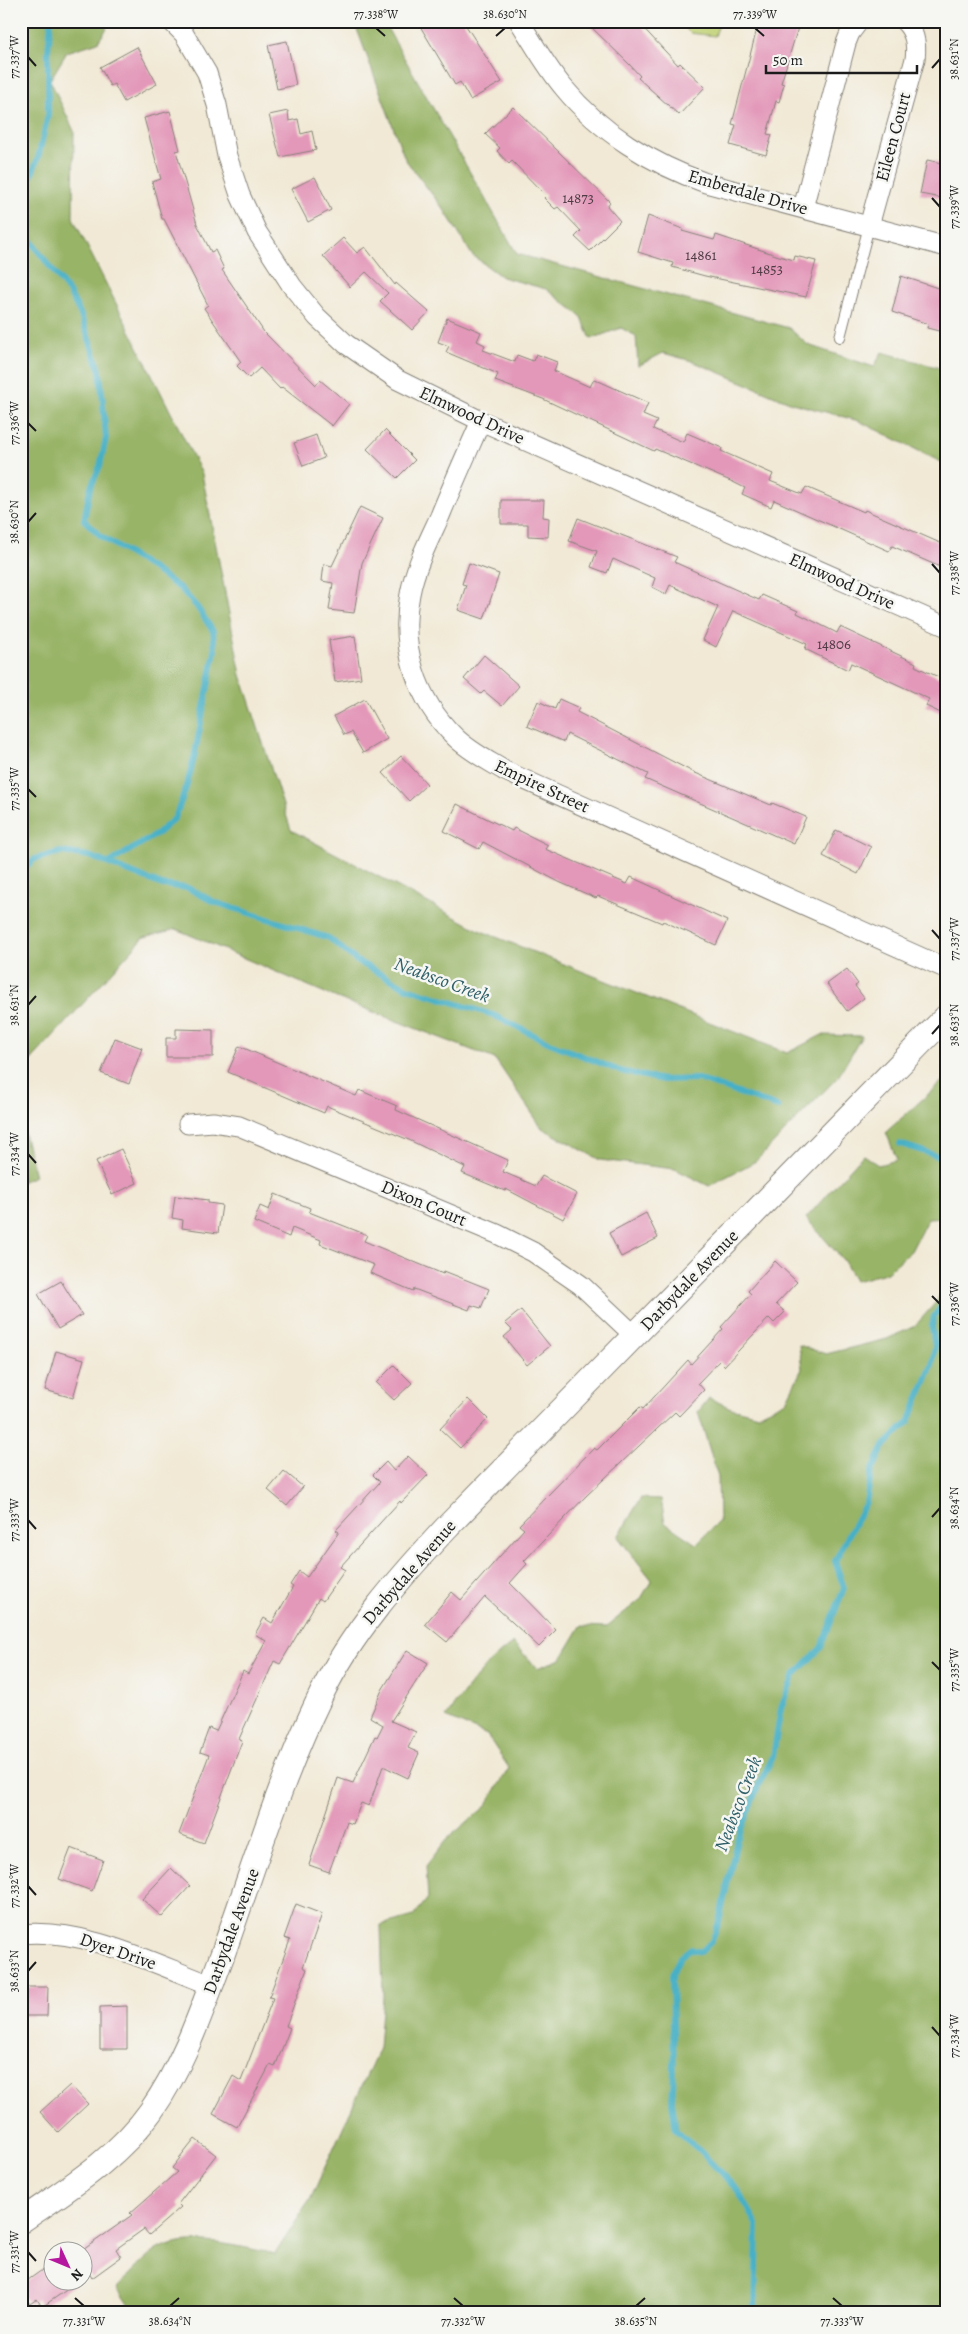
<svg xmlns="http://www.w3.org/2000/svg" width="968" height="2334" font-family="Alegreya,serif">
<rect width="100%" height="100%" fill="#f6f6f2"/>
<filter id="ink" filterUnits="userSpaceOnUse"><feTurbulence type="fractalNoise" baseFrequency=".02" numOctaves="2"/><feDisplacementMap in="SourceGraphic" scale="10" xChannelSelector="R" yChannelSelector="G"/><feConvolveMatrix kernelMatrix="1 2 1 2 8 2 1 2 1" color-interpolation-filters="sRGB"/></filter>
<filter id="wash" filterUnits="userSpaceOnUse"><feTurbulence type="fractalNoise" baseFrequency=".0096" numOctaves="4" result="noise"/><feDisplacementMap in="SourceGraphic" scale="20" xChannelSelector="R" yChannelSelector="G"/><feGaussianBlur stdDeviation="1.12" result="paint"/><feColorMatrix in="noise" values="0 0 0 0 0 0 0 0 0 0 0 0 0 0 0 0 0 1.4 0 .05"/><feComposite in="paint" operator="in"/></filter>
<g filter="url(#wash)">
<rect width="100%" height="100%" fill="#f1e9d5"/>
<polygon fill="#c0d275" stroke="#6e7748" points="678,21 720,21 715,36 690,33"/>
<g fill="#98b466" stroke="#5a6841">
<polygon points="21,21 95,21 107,28 98,42 67,52 50,80 74,131 73,218 202,474 241,675 291,830 481,931 787,1053 822,1035 862,1036 838,1077 756,1161 709,1186 675,1169 600,1160 542,1128 495,1059 337,998 176,929 144,937 23,1069 21,1091"/>
<polygon points="354,21 383,21 517,254 789,328 808,345 874,367 882,352 947,370 947,465 859,421 792,403 692,361 663,353 638,366 636,336 621,328 591,339 581,316 546,289 502,277 472,255 445,211 405,159"/>
<polygon points="944,1080 947,1081 947,1217 928,1218 911,1251 886,1273 855,1281 844,1261 806,1218 863,1155 878,1165 897,1160 886,1132"/>
<polygon points="21,1121 35,1176 21,1182"/>
<path d="M947,1273V2313H134L117,2288C128,2277 140,2262 153,2253C186,2231 240,2247 275,2254L310,2200L379,2048L383,1996L381,1925L414,1916L428,1898L426,1866L446,1840L486,1806L509,1768L487,1735L446,1717C467,1688 484,1664 513,1643L537,1668L561,1659L581,1626L606,1627L640,1600L652,1580L618,1537L641,1498L661,1499L665,1523L696,1544L719,1521L718,1477L698,1412L709,1398L731,1408L758,1415L786,1401L802,1369L799,1345L826,1354L887,1339L915,1326L938,1300Z"/>
</g>
<g fill="none" stroke-linecap="round" stroke-linejoin="round">
<g stroke="#47b0c6" stroke-width="6">
<polyline points="51,21 48,51 48,115 38,158 24,195 22,227 38,251 69,292 80,313 100,371 106,438 100,466 90,489 84,520 102,537 153,569 181,589 197,607 213,631 215,651 194,758 186,788 175,818 157,834 109,863"/>
<polyline points="21,871 35,859 61,852 89,856 162,885 188,888 214,902 329,938 357,961 407,988 493,1015 550,1043 620,1071 663,1080 698,1079 778,1107"/>
<polyline points="900,1144 947,1159"/>
<polyline points="755,2313 757,2224 739,2192 700,2151 676,2130 672,2102 674,2071 672,1975 680,1957 690,1949 701,1952 712,1941 719,1922 737,1840 758,1786 773,1757 781,1708 794,1675 821,1648 844,1588 835,1561 866,1502 872,1471 884,1446 909,1422 932,1365 935,1346 932,1327 934,1316 947,1299"/>
</g>
</g>
<g id="blocks">
<g fill="#e398b9">
<polygon points="417,21 463,21 502,82 470,100 460,82 455,85"/>
<polygon points="585,21 637,21 678,65 680,63 705,87 679,115 638,78 640,76 629,64"/>
<polygon points="759,21 800,21 781,83 784,84 779,102 776,101 767,134 772,135 766,155 730,145 736,125 732,124"/>
<polygon points="287,41 296,85 277,89 268,45"/>
<polygon points="137,47 157,84 124,102 114,84 110,86 100,67"/>
<polygon points="513,107 610,202 607,206 620,221 590,251 575,237 581,231 558,207 555,209 544,198 546,196 512,161 509,164 497,151 500,148 485,134"/>
<polygon points="170,111 180,150 176,151 197,224 211,252 215,250 224,269 222,270 264,332 316,385 320,380 349,404 332,426 282,387 280,389 260,368 249,378 237,366 241,362 204,308 208,305 164,219 162,219 152,182 161,179 144,118"/>
<polygon points="288,111 289,121 298,119 301,134 312,131 316,150 280,157 269,115"/>
<polygon points="927,160 947,164 947,199 920,194"/>
<polygon points="315,177 331,210 308,222 291,189"/>
<polygon points="648,216 683,229 682,231 714,240 716,235 779,256 794,260 795,256 816,261 806,297 705,276 672,267 673,263 638,252"/>
<polygon points="343,238 357,253 365,247 395,285 396,283 429,312 412,330 380,301 388,293 366,272 350,287 323,256"/>
<polygon points="901,276 947,291 947,333 927,328 928,324 892,312"/>
<polygon points="447,318 481,332 477,341 485,345 483,350 515,362 517,355 533,361 536,354 557,362 554,371 590,387 594,379 648,403 643,415 657,421 653,429 683,442 687,433 722,448 721,451 773,474 770,481 802,494 806,487 864,512 865,510 947,546 947,570 892,546 889,551 774,500 771,507 742,494 745,488 733,482 655,449 654,451 543,399 495,381 498,374 446,352 449,346 438,342"/>
<polygon points="385,430 415,460 397,478 367,449"/>
<polygon points="316,435 324,458 303,466 294,443"/>
<polygon points="501,500 544,500 543,517 549,518 548,537 528,536 528,524 501,524"/>
<polygon points="360,507 383,518 362,563 354,613 329,610 333,583 322,581 324,564 332,566"/>
<polygon points="578,518 677,557 674,562 759,600 762,595 798,611 797,613 837,633 840,627 916,663 915,666 947,681 947,716 926,706 929,699 851,663 848,670 805,649 807,644 733,611 716,647 703,640 718,607 670,585 666,594 652,587 655,578 613,559 607,573 591,567 597,551 569,541"/>
<polygon points="469,563 499,574 484,619 458,610 466,585 462,584"/>
<polygon points="355,636 361,678 335,682 329,640"/>
<polygon points="484,655 519,686 502,706 484,691 481,694 464,679"/>
<polygon points="365,699 387,739 363,753 351,732 344,735 334,716"/>
<polygon points="559,699 579,708 577,712 693,772 771,805 772,803 806,817 794,844 645,779 648,774 567,734 564,742 527,726 538,701 555,709"/>
<polygon points="401,756 427,784 409,801 383,773"/>
<polygon points="457,804 512,831 514,828 548,845 545,849 627,884 631,877 727,921 716,945 663,921 662,923 598,896 596,898 559,882 483,842 479,849 444,831"/>
<polygon points="836,830 871,847 858,874 823,856"/>
<polygon points="847,969 858,984 855,986 864,998 847,1011 827,984"/>
<polygon points="176,1029 213,1030 213,1057 166,1057 166,1038 176,1038"/>
<polygon points="115,1038 142,1048 129,1084 101,1073"/>
<polygon points="239,1046 356,1096 359,1090 397,1106 396,1110 508,1160 503,1172 536,1186 542,1176 577,1194 563,1219 506,1189 505,1191 462,1173 465,1167 409,1140 327,1106 324,1113 228,1072"/>
<polygon points="121,1149 137,1183 112,1195 96,1161"/>
<polygon points="275,1194 310,1208 309,1212 367,1235 364,1241 443,1274 444,1271 489,1289 481,1308 471,1305 469,1310 414,1289 413,1291 370,1273 374,1265 320,1244 321,1240 292,1228 289,1237 254,1222 260,1206 269,1210"/>
<polygon points="175,1196 208,1200 208,1203 222,1205 218,1233 182,1228 183,1220 172,1218"/>
<polygon points="646,1213 658,1238 621,1257 609,1233"/>
<polygon points="775,1261 797,1282 776,1304 785,1312 774,1323 769,1318 724,1366 719,1361 698,1383 704,1390 679,1416 675,1412 586,1496 524,1561 527,1564 510,1583 556,1630 539,1647 485,1597 447,1642 425,1624 452,1592 461,1600 524,1529 519,1525 547,1496 594,1448 597,1450 640,1407 643,1409 688,1360 691,1364 723,1329 721,1327 751,1294 748,1291"/>
<polygon points="61,1281 82,1315 58,1329 38,1294"/>
<polygon points="521,1310 550,1346 527,1365 504,1337 512,1330 505,1323"/>
<polygon points="56,1351 84,1359 73,1398 45,1390"/>
<polygon points="394,1365 412,1383 394,1400 376,1383"/>
<polygon points="468,1399 488,1419 460,1448 440,1429"/>
<polygon points="408,1456 428,1475 401,1503 400,1501 340,1567 345,1570 323,1601 319,1598 280,1664 274,1661 239,1739 242,1741 204,1843 179,1834 209,1755 200,1752 209,1728 216,1731 243,1671 248,1674 266,1641 255,1634 264,1618 272,1623 293,1587 290,1585 299,1571 307,1577 339,1532 336,1530 380,1482 373,1475 386,1462 394,1471"/>
<polygon points="284,1471 303,1487 287,1506 268,1490"/>
<polygon points="407,1650 428,1663 391,1721 416,1732 408,1748 419,1753 408,1778 383,1766 369,1806 361,1803 353,1824 347,1822 329,1872 309,1865 338,1778 353,1783 375,1736 377,1737 383,1725 370,1717 382,1690"/>
<polygon points="71,1848 103,1860 92,1891 59,1879"/>
<polygon points="171,1868 190,1886 162,1917 142,1899"/>
<polygon points="296,1904 322,1914 303,1967 307,1969 286,2026 290,2028 275,2067 270,2065 237,2127 213,2114 233,2076 241,2081 273,1998 269,1997 290,1940 284,1938"/>
<polygon points="21,1987 48,1987 47,2016 21,2016"/>
<polygon points="127,2006 127,2049 100,2049 100,2007"/>
<polygon points="70,2085 88,2104 58,2132 40,2112"/>
<polygon points="195,2139 216,2155 178,2204 181,2207 149,2235 144,2229 116,2249 121,2257 92,2278 89,2273 82,2278 82,2252 80,2252 132,2215 130,2213 177,2172 172,2168"/>
<polygon points="45,2268 50,2274 52,2271 52,2282 78,2282 42,2307 37,2299 30,2304 21,2293 21,2285"/>
</g>
</g>
</g>
<g filter="url(#ink)">
<use href="#blocks" fill-opacity="0" stroke="#868278" stroke-width="1"/>
<g fill="none" stroke-linecap="round" stroke-linejoin="round">
<defs>
<polyline id="service" points="840,337 869,226"/>
<g id="minor">
<polyline points="171,21 184,34 207,73 217,105 227,156 240,195 257,232 292,286 317,317 346,344 398,380 481,421 947,627"/>
<path d="M519,21C534,44 547,68 564,88C600,132 652,164 706,183L947,247"/>
<polyline points="803,208 846,43 850,33 859,21"/>
<path d="M869,226L915,59C917,45 915,31 904,21"/>
<path d="M481,421C467,453 453,484 440,516C429,540 415,567 410,594C399,646 417,700 455,737C469,751 489,761 505,771L947,969"/>
<polyline points="188,1124 213,1122 239,1126 497,1234 533,1252 581,1285 635,1336"/>
<path d="M21,1934C86,1928 152,1963 211,1985"/>
</g>
<path id="tertiary" d="M21,2221C67,2189 118,2158 151,2111C184,2064 202,2010 222,1956C253,1870 280,1779 321,1695C351,1633 398,1580 445,1529L947,1016"/>
</defs>
<use href="#service" stroke="#868278" stroke-width="12"/>
<use href="#minor" stroke="#868278" stroke-width="21"/>
<use href="#tertiary" stroke="#868278" stroke-width="26"/>
<use href="#service" stroke="#fff" stroke-width="10"/>
<use href="#minor" stroke="#fff" stroke-width="19"/>
<use href="#tertiary" stroke="#fff" stroke-width="24"/>
</g>
</g>
<path fill="none" stroke="#1c1c1c" stroke-width="2" d="M376,28L385,36M755,28L764,36M496,36L505,28M28,57L36,66M932,68L940,59M932,198L940,207M28,423L36,431M28,522L36,513M932,564L940,573M28,789L36,797M932,930L940,939M28,1005L36,996M932,1034L940,1025M28,1154L36,1163M932,1296L940,1304M932,1517L940,1508M28,1520L36,1529M932,1662L940,1670M28,1886L36,1895M28,1971L36,1962M932,2027L940,2036M28,2252L36,2261M75,2298L84,2306M454,2298L463,2306M833,2298L842,2306M170,2306L179,2298M636,2306L645,2298"/>
<g text-anchor="middle" dominant-baseline="central" stroke-width="5" stroke-linejoin="round" paint-order="stroke">
<g font-size="15" fill="#4e3b43">
<text x="578" y="198">14873</text>
<text x="701" y="255">14861</text>
<text x="767" y="269">14853</text>
<text x="834" y="644">14806</text>
</g>
<g font-size="18" fill="#1c1c1c" stroke="#f6f6f2">
<text transform="translate(893 137) rotate(-75)">Eileen Court</text>
<text transform="translate(748 192) rotate(16)">Emberdale Drive</text>
<text transform="translate(472 415) rotate(25)">Elmwood Drive</text>
<text transform="translate(842 581) rotate(24)">Elmwood Drive</text>
<text transform="translate(542 786) rotate(25)">Empire Street</text>
<text transform="translate(424 1203) rotate(23)">Dixon Court</text>
<text transform="translate(689 1280) rotate(-46)">Darbydale Avenue</text>
<text transform="translate(409 1572) rotate(-49)">Darbydale Avenue</text>
<text transform="translate(231 1931) rotate(-70)">Darbydale Avenue</text>
<text transform="translate(118 1951) rotate(19)">Dyer Drive</text>
</g>
<g font-size="19" font-style="italic" fill="#2f5f68" stroke="#f6f6f2">
<text transform="translate(442 980) rotate(20)">Neabsco Creek</text>
<text transform="translate(738 1804) rotate(-69)">Neabsco Creek</text>
</g>
</g>
<rect width="968" height="2334" fill="none" stroke="#f6f6f2" stroke-width="55"/>
<g transform="translate(68 2266) rotate(134)"><circle r="24" fill="#f6f6f2" stroke="#9f9f9c"/>
<path d="M0-4L9 19L0 12L-9 19Z" fill="#b5179e"/>
<text y="-8" font-size="14" font-weight="bold" text-anchor="middle" fill="#1c1c1c">N</text>
</g>
<path d="M766 65v8h151v-8" fill="none" stroke="#1c1c1c" stroke-width="2.5"/>
<text x="773" y="65" font-size="15" fill="#1c1c1c" stroke="#f6f6f2" stroke-width="4" paint-order="stroke">50 m</text>
<rect x="28" y="28" width="912" height="2278" fill="none" stroke="#1c1c1c" stroke-width="2"/>
<g font-size="12" text-anchor="middle" fill="#1c1c1c">
<text x="376" y="18">77.338°W</text>
<text x="505" y="18">38.630°N</text>
<text x="755" y="18">77.339°W</text>
<text transform="translate(14 57) rotate(-90)" y="4">77.337°W</text>
<text transform="translate(954 59) rotate(-90)" y="4">38.631°N</text>
<text transform="translate(954 207) rotate(-90)" y="4">77.339°W</text>
<text transform="translate(14 423) rotate(-90)" y="4">77.336°W</text>
<text transform="translate(14 522) rotate(-90)" y="4">38.630°N</text>
<text transform="translate(954 573) rotate(-90)" y="4">77.338°W</text>
<text transform="translate(14 789) rotate(-90)" y="4">77.335°W</text>
<text transform="translate(954 939) rotate(-90)" y="4">77.337°W</text>
<text transform="translate(14 1005) rotate(-90)" y="4">38.631°N</text>
<text transform="translate(954 1025) rotate(-90)" y="4">38.633°N</text>
<text transform="translate(14 1154) rotate(-90)" y="4">77.334°W</text>
<text transform="translate(954 1304) rotate(-90)" y="4">77.336°W</text>
<text transform="translate(954 1508) rotate(-90)" y="4">38.634°N</text>
<text transform="translate(14 1520) rotate(-90)" y="4">77.333°W</text>
<text transform="translate(954 1670) rotate(-90)" y="4">77.335°W</text>
<text transform="translate(14 1886) rotate(-90)" y="4">77.332°W</text>
<text transform="translate(14 1971) rotate(-90)" y="4">38.633°N</text>
<text transform="translate(954 2036) rotate(-90)" y="4">77.334°W</text>
<text transform="translate(14 2252) rotate(-90)" y="4">77.331°W</text>
<text x="84" y="2325">77.331°W</text>
<text x="170" y="2325">38.634°N</text>
<text x="463" y="2325">77.332°W</text>
<text x="636" y="2325">38.635°N</text>
<text x="842" y="2325">77.333°W</text>
</g>
</svg>
